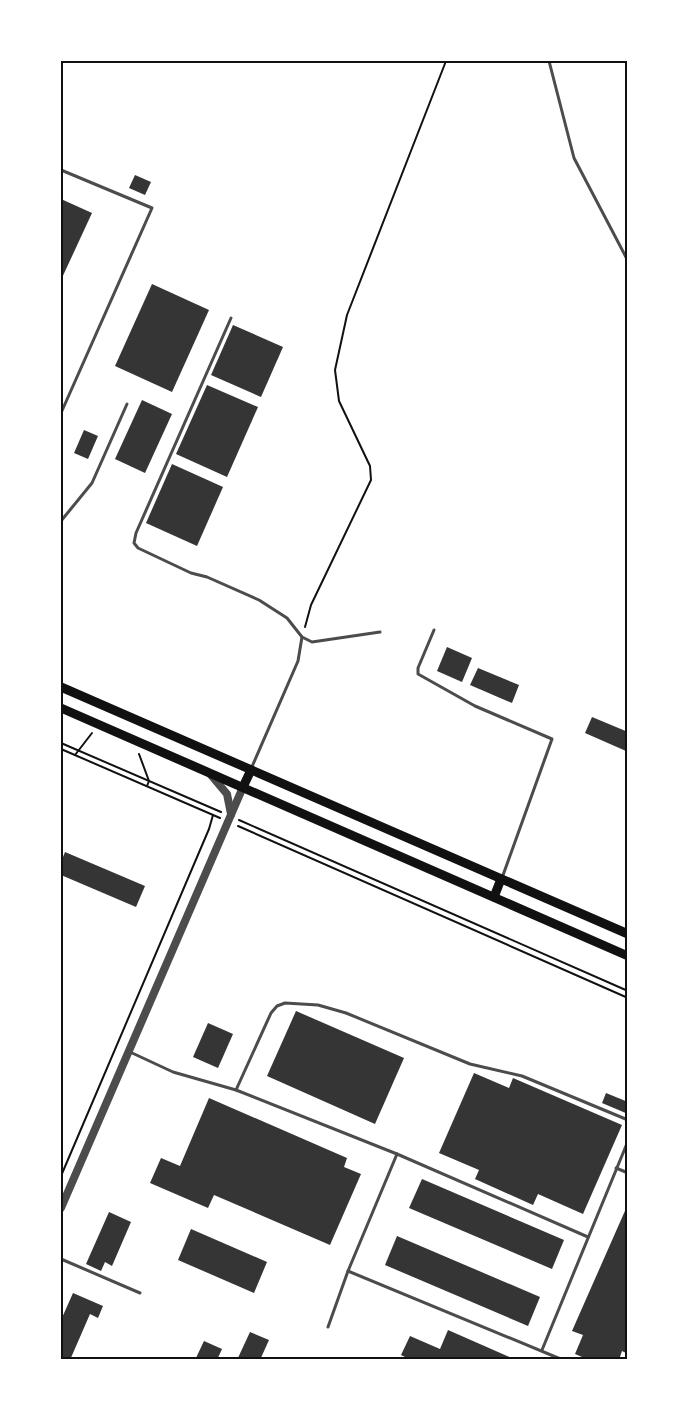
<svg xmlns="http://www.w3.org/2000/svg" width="689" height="1421" font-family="'Nunito Sans',sans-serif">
<rect width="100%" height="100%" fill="#fff"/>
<g fill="#353535">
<polygon points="135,175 151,182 145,195 129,188"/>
<polygon points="61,199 92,213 61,280"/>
<polygon points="152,284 209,310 172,392 115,366"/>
<polygon points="233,325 283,347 261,397 211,375"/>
<polygon points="207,385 258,407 227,477 176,454"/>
<polygon points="142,400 172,414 145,473 115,459"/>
<polygon points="84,430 98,436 88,459 74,453"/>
<polygon points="172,464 223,487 197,546 146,523"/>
<polygon points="447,647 472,658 462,682 437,671"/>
<polygon points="478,668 519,685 512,703 470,685"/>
<polygon points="592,717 628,732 626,751 585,733"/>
<polygon points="65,852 145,886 136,907 61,875 61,862"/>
<polygon points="296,1011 404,1058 375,1124 267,1076"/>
<polygon points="208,1023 233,1034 218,1068 193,1057"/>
<polygon points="474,1073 509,1088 513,1078 622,1125 583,1214 538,1194 533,1205 475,1179 479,1170 439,1153"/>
<polygon points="606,1093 628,1102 628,1114 602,1103"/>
<polygon points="209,1098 347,1158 344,1167 361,1174 330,1245 214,1195 208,1208 150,1183 161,1158 180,1166"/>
<polygon points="422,1179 564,1240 552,1269 409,1208"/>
<polygon points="628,1204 628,1354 622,1351 619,1360 589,1360 575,1354 583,1335 572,1331"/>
<polygon points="109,1212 131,1222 112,1266 105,1262 101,1271 86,1264"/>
<polygon points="191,1229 267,1262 254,1293 178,1260"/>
<polygon points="397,1236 540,1297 528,1326 385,1265"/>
<polygon points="73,1293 103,1306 98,1318 90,1314 70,1360 61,1360 61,1320"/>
<polygon points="448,1330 516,1360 411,1360 401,1355 410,1336 440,1349"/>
<polygon points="250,1332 269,1340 260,1360 237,1360"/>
<polygon points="204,1341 222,1349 217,1360 195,1360"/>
</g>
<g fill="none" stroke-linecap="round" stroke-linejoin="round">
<g stroke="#111" stroke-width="2">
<polyline points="305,627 311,605 371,480 370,466 339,401 335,370 347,315 446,61"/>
<polyline points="61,743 221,812"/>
<polyline points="61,749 220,818"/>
<polyline points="139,754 149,781 147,786"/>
<polyline points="75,755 92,733"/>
<polyline points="239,820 628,991"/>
<polyline points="238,826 628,998"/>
<polyline points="61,1176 209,829 213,815"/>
</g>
<g stroke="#4c4c4c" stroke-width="3">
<polyline points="549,61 574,158 628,261"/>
<polyline points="61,170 152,208 61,413"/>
<polyline points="231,318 136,533 134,543 138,548 191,573 207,577 259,600 287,618 302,637 312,642 380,632"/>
<polyline points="61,521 92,483 127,404"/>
<polyline points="434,630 418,668 418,674 475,706 552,739 502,878"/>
<polyline points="251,769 298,661 302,637"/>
<polyline points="130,1052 173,1072 236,1090 397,1154 348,1271 563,1360"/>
<polyline points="236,1090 271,1013 277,1006 285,1003 318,1005 346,1013 470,1064 522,1076 628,1120"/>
<polyline points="397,1154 588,1237"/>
<polyline points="616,1168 628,1173"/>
<polyline points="61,1259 140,1293"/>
<polyline points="328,1327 348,1271"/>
<polyline points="542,1350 628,1141"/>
</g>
<g stroke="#4c4c4c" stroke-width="8">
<polyline points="211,775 227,794 231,814"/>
<polyline points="61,1208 243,787"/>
</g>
<g stroke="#111" stroke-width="9">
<polyline points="61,687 628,934"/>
<polyline points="61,708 628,956"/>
<polyline points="243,787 251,770"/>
<polyline points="494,897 501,879"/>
</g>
</g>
<rect width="689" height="1421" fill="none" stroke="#ffffff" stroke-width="125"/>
<rect x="62" y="62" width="564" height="1296" fill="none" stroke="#111" stroke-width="2"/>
</svg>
